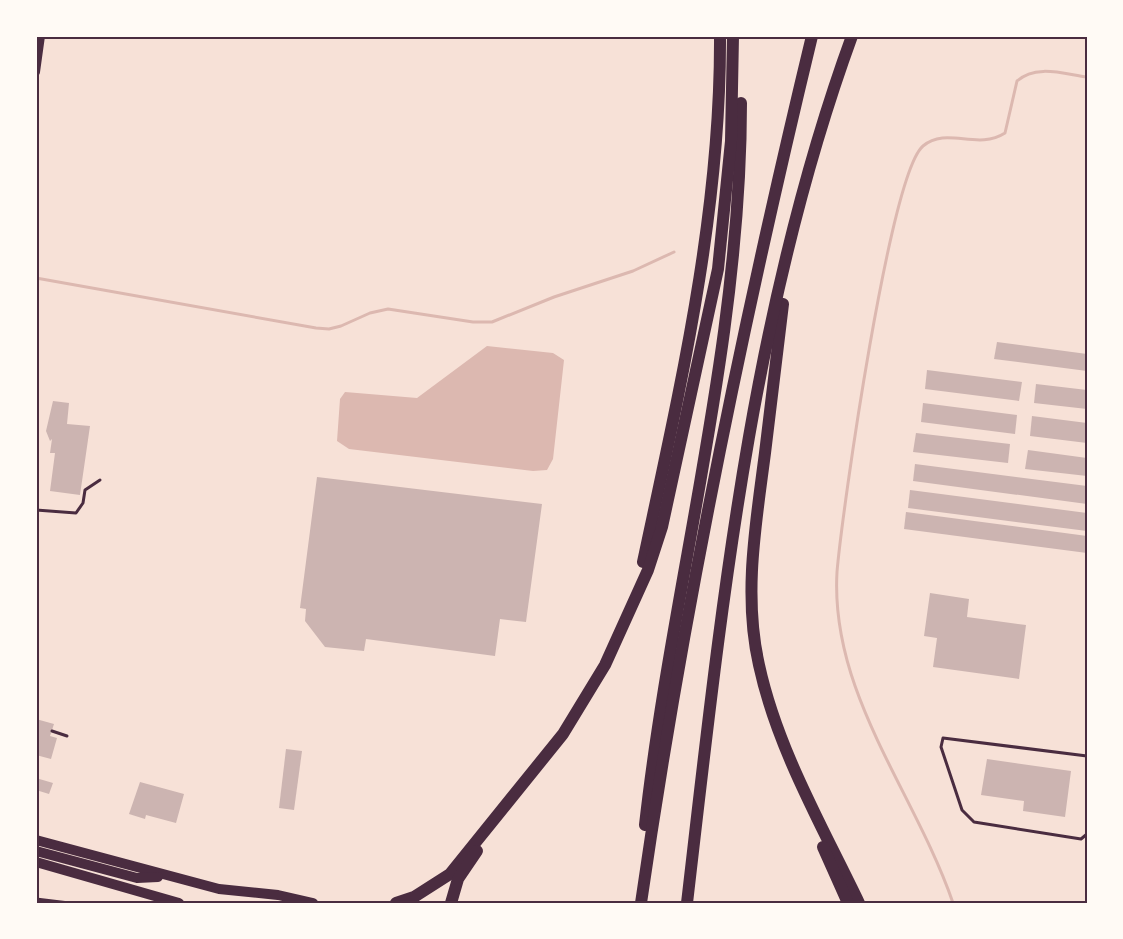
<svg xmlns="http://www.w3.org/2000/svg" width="1123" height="939" font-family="Figtree,sans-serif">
<rect width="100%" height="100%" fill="#f7e1d7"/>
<polygon fill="#dcb8b0" points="487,346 553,353 564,360 553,459 547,470 533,471 349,449 337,441 340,399 345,392 417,398"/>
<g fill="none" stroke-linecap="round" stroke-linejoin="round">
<g stroke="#dcb8b0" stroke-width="3">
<polyline points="36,278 316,328 329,329 341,326 370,313 388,309 473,322 492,322 554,297 633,271 674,252"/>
<path d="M953,903C915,792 830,694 837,572C842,512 890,174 923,146C947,126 977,151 1005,133L1017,81C1036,64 1064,74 1087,77"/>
</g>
</g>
<g fill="#ccb4b1">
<polygon points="997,342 1087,354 1087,371 994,359"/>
<polygon points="927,370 1022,382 1019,401 925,389"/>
<polygon points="1036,384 1087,390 1087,409 1034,403"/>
<polygon points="53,401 69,403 67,424 90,426 80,495 50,491 55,453 50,453 52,439 50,441 46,431"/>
<polygon points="923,403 1017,415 1015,434 921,422"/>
<polygon points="1032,416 1087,423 1087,443 1030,436"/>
<polygon points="916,433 1010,444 1008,463 913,452"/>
<polygon points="1028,450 1087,458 1087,476 1025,469"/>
<polygon points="915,464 1087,486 1087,504 913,481"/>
<polygon points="317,477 542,504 526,622 500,619 495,656 366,639 364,651 325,647 305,621 306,609 300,608"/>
<polygon points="910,490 1087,513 1087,531 908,508"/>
<polygon points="906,512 1087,536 1087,553 904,529"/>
<polygon points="930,593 969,599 967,617 1026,625 1019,679 933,667 937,638 924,636"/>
<polygon points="36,719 54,724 50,736 57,738 51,759 36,755"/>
<polygon points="286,749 302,751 294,810 279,808"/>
<polygon points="987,759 1071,771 1065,817 1023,811 1024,801 981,795"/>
<polygon points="36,778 53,783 49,794 36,790"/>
<polygon points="140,782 184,794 176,823 146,815 145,819 129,814"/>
</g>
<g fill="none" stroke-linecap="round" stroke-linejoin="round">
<g stroke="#4a2c40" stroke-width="3">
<polyline points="36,510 76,513 83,503 85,490 100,480"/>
<polyline points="36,631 37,631"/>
<polyline points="52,731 67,736"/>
<polyline points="1087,756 943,738 941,747 962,810 974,822 1081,839 1087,834"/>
<polyline points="36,899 69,903"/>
</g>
<polyline stroke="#4a2c40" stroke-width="8" points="36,72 41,36"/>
<g stroke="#4a2c40" stroke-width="10">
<polyline points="36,840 219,889 278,895 313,903"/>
<polyline points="36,851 137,878 158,877"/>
<polyline points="36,862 179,903"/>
</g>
<g stroke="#4a2c40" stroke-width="12">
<path d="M783,304C777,354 771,403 765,453C756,523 743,595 759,665C777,748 822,826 859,903"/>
<path d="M643,562C680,388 721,214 720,36"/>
<path d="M645,825C672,584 741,348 741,103"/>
<polyline points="823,847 848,903"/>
<polyline points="396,903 414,897 450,874 563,734 605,665 648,570 662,527 718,269 731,141 733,36"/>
<polyline points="451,903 458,879 477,851"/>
<path d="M641,903C683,612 743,322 812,36"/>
<path d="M687,903C721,611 751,313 852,36"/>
</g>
</g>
<rect width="1123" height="939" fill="none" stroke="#fffaf5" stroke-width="75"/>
<rect x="38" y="38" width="1048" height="864" fill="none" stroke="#4a2c40" stroke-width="2"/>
</svg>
